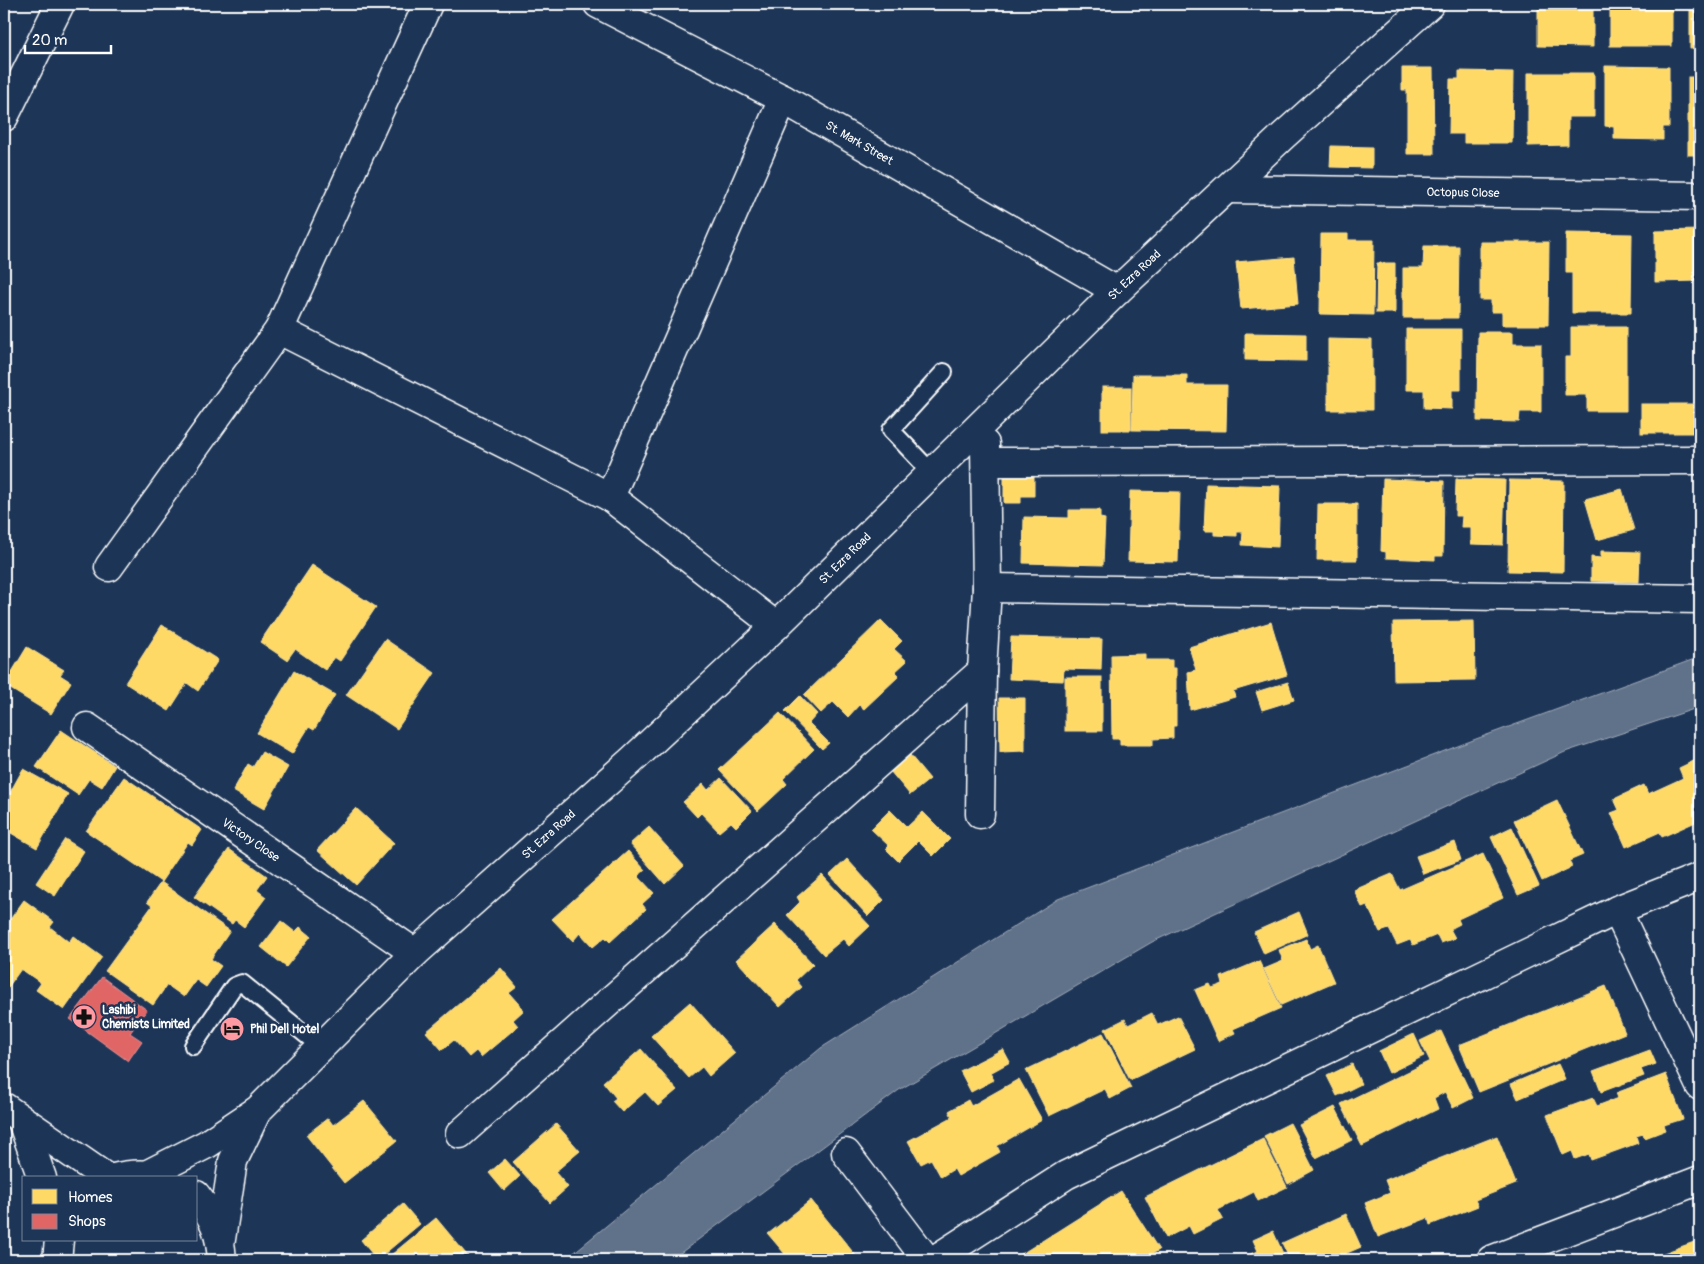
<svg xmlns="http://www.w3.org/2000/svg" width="1704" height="1264" font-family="Pangolin,sans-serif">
<rect width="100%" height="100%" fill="#1d3557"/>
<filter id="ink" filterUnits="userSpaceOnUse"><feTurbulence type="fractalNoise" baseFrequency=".02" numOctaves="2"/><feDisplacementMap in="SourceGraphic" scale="10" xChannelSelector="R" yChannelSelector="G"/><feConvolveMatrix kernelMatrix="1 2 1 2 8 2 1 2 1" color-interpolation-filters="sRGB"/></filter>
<g filter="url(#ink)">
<polygon fill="#617289" stroke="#a0aab8" points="1700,657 1700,707 1565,752 1152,942 899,1090 671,1260 565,1260 821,1048 1058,899 1476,739"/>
<g fill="#ffd966" stroke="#ffe494">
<polygon points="1538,4 1593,4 1593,47 1538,46"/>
<rect x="1610" y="4" width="62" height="42"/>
<polygon points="1690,4 1700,4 1700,48 1690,49"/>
<polygon points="1605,66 1669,67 1669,127 1663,127 1663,140 1614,139 1614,127 1605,126"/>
<polygon points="1402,68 1433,68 1434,154 1407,154 1407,90 1402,90"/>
<polygon points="1459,71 1513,72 1512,143 1464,143 1464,134 1449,134 1450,79 1459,79"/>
<polygon points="1528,73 1594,73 1594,117 1568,117 1568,145 1528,146"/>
<rect x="1688" y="77" width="12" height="78"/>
<polygon points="1331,146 1372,147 1372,168 1330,167"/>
<polygon points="1700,230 1700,281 1655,282 1655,231"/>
<polygon points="1566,233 1632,234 1631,313 1572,313 1572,273 1566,273"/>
<polygon points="1321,234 1348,234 1348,240 1374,240 1373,315 1320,314"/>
<polygon points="1480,242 1549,242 1548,325 1502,325 1502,312 1491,312 1491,300 1480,300"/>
<polygon points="1424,246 1459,246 1458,318 1403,318 1403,268 1423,268"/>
<polygon points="1294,257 1298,304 1241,309 1236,262"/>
<polygon points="1377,263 1395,263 1395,313 1376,313"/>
<polygon points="1571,327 1626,327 1626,411 1587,411 1587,395 1565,395 1565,357 1571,357"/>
<polygon points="1406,329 1461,329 1461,390 1452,390 1452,409 1424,408 1424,390 1406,390"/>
<polygon points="1478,332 1513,332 1513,344 1541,344 1541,412 1520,412 1519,422 1477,421"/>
<polygon points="1245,333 1306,334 1306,361 1245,360"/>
<polygon points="1328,339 1372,340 1372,410 1328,410"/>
<polygon points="1133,375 1187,375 1187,385 1227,385 1226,431 1132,430"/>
<rect x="1102" y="387" width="29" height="43"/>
<rect x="1641" y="404" width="59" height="29"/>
<polygon points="1004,474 1034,475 1034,496 1021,496 1021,503 1004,503"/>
<polygon points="1383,479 1444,481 1443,556 1435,556 1435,560 1386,558 1386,552 1381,551"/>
<polygon points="1456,479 1505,480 1503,545 1471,544 1471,527 1461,527 1462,516 1455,516"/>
<polygon points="1509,480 1564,481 1563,572 1508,571"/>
<polygon points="1206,484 1280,486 1278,547 1242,545 1243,532 1237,532 1237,536 1214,535 1214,531 1204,531"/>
<polygon points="1622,489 1634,530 1597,540 1585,499"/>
<polygon points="1130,491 1180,492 1178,562 1128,561"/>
<polygon points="1318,504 1357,504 1357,560 1317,560"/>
<polygon points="1069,510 1100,510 1100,518 1105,519 1103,565 1023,563 1024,517 1069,518"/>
<polygon points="1601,551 1640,552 1639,582 1591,581 1591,557 1601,558"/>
<polygon points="312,565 376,607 340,661 334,657 325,670 295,649 287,660 260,642"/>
<polygon points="881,620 902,641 894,649 907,661 895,672 899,676 864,709 859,705 848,717 833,702 821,713 804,695"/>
<polygon points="1474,621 1475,680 1394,681 1393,622"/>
<polygon points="1271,622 1287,675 1233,691 1235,697 1190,710 1188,672 1196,670 1189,647"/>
<polygon points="162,625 218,660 198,691 187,683 169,711 125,683"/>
<polygon points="1011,637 1102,639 1101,670 1064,669 1063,681 1009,679"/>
<polygon points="385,639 435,673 397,729 346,695"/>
<polygon points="27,647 64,670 60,675 71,682 51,714 4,685"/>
<polygon points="1145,654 1145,660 1172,660 1172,668 1176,668 1176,726 1173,726 1173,738 1153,739 1153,745 1120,745 1120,739 1112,739 1111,655"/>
<polygon points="294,671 335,695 314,730 309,727 292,754 257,733"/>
<rect x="1065" y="677" width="37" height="54"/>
<polygon points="1288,682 1294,700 1262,710 1256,692"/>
<polygon points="800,696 817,714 809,723 829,743 822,749 785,711"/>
<polygon points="999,698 1025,698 1025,751 1000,752"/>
<polygon points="780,713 814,749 783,779 787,784 758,811 719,770"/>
<polygon points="61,730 115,766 102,787 89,779 78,795 36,767"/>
<polygon points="262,752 288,767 264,809 233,791 248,764 253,767"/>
<polygon points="910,755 930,779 910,795 890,771"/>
<polygon points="1700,758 1700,820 1662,837 1660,832 1626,847 1611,813 1619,810 1614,799 1644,785 1648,794 1683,778 1679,768"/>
<polygon points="23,769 68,794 37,848 4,829 4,803"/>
<polygon points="124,777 202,830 192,845 188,842 161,882 86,831"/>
<polygon points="721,778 752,811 736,827 731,822 719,832 701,813 697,817 683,802 703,784 708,790"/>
<polygon points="1557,800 1583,855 1569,861 1572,867 1542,881 1514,820"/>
<polygon points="356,808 394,843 356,885 317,850"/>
<polygon points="890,810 907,827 923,812 950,839 933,856 918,841 898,861 886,849 889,846 871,829"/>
<polygon points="649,827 684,866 665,884 630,844"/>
<polygon points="1512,827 1539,886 1518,895 1491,837"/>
<polygon points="65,839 84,851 55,896 36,883"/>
<polygon points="1455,842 1461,860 1423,874 1416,856"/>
<polygon points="229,849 267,876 257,890 266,897 244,927 235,920 232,924 194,897"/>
<polygon points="628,851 645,870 638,876 654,893 642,904 646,909 610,942 605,937 593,947 580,933 573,941 552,919"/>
<polygon points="1483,854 1503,898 1458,919 1460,924 1450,929 1455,938 1441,943 1437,935 1413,945 1410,940 1397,945 1389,929 1380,932 1367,905 1362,907 1354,890 1392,874 1400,890"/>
<polygon points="847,859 884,900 868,916 830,875"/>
<polygon points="822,875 870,926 849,946 843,939 824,955 787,915 800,902 797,897"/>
<polygon points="161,882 230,931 211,959 221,966 206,987 196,980 184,997 167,985 153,1005 105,971 152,906 147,902"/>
<polygon points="24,900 54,922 50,927 69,942 73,936 102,957 64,1010 36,990 41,983 21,969 4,993 4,928"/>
<polygon points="1299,912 1308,934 1264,954 1254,932"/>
<polygon points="281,921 295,932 300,927 311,936 286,967 261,947"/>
<polygon points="775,924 813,964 796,980 802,987 780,1007 736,960"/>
<polygon points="1306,939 1310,949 1318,945 1334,982 1281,1005 1264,969 1283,961 1279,950"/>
<polygon points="1259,961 1281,1008 1233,1029 1235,1033 1218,1041 1195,990 1210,984 1212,988 1223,984 1221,977"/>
<polygon points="501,968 517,987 509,993 524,1010 513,1020 518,1026 481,1057 476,1051 469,1057 454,1040 442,1050 426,1032"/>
<polygon points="1606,986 1625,1033 1479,1092 1459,1045"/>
<polygon points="690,1002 735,1053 709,1076 702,1067 689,1078 651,1036"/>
<polygon points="1152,1013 1158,1025 1178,1016 1195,1049 1130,1080 1105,1029 1125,1019 1128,1025"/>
<polygon points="1441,1031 1473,1098 1453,1108 1445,1092 1434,1098 1438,1109 1362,1146 1341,1104 1430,1061 1420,1041"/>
<polygon points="1103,1033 1131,1088 1110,1099 1105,1089 1049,1116 1026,1070"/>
<polygon points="1414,1034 1424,1056 1389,1073 1379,1051"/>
<polygon points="641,1049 677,1090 658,1106 645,1092 622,1112 612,1101 616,1098 603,1082"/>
<polygon points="1003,1049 1010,1062 990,1073 994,1080 971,1092 960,1071"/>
<polygon points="1650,1050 1656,1064 1641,1069 1644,1076 1601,1092 1593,1071"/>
<polygon points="1352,1064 1361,1084 1337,1096 1327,1076"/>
<polygon points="1558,1064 1565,1079 1518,1099 1511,1084"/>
<polygon points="1666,1074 1683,1119 1664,1125 1666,1130 1645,1138 1643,1134 1636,1136 1638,1143 1591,1160 1589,1154 1575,1159 1572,1151 1563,1155 1547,1115 1593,1098 1597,1106 1618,1098 1616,1093"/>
<polygon points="1019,1079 1042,1120 997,1146 1000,1152 958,1176 954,1169 941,1177 931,1159 921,1164 908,1141 952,1117 949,1111 968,1100 971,1106"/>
<polygon points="364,1101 397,1141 344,1183 306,1135 328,1118 333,1125"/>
<polygon points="1335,1107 1352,1140 1316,1158 1299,1125"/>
<polygon points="1290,1123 1314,1170 1288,1184 1264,1136"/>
<polygon points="556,1124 580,1151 555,1172 568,1187 550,1203 513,1162"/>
<polygon points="1497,1136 1516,1184 1475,1200 1478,1206 1430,1225 1428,1218 1378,1237 1365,1203 1390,1193 1385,1180"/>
<polygon points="1263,1139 1287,1187 1258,1201 1254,1192 1218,1210 1223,1219 1193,1234 1189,1226 1166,1238 1145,1197"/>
<polygon points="505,1159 520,1176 504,1191 489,1173"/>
<polygon points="1121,1191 1159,1250 1142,1260 1012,1260"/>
<polygon points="811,1200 856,1256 851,1260 790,1260 768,1234"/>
<polygon points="403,1204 420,1224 377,1260 361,1240"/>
<polygon points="1346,1214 1361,1247 1331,1260 1290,1260 1282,1243"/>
<polygon points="436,1218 471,1260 385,1260"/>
<polygon points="1273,1231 1286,1260 1238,1260 1258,1251 1253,1240"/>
<polygon points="1697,1241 1700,1260 1644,1260"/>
</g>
<polygon fill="#e06666" stroke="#e99494" points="102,977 147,1010 130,1033 142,1041 128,1061 70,1019"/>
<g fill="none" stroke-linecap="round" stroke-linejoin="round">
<defs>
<g id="service">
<polyline points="932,473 891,430 944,372"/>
<polyline points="193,1046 234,986 242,983 321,1047"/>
</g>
<g id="minor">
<path id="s1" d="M598,4L783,99L1117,291"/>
<polyline points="4,117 60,4"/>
<path id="s2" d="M1227,189L1700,196"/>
<polyline points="279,330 610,497 776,626"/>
<polyline points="987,462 1700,460"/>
<polyline points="610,497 783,99"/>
<polyline points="109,567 279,330 428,4"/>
<polyline points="987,588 1700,599"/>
<path id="s3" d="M87,727L415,953"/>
<polyline points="980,814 982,671 987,588 985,444"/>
<polyline points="1617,910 1700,1086"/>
<polyline points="460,1134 982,671"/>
<polyline points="846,1153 927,1260"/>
<path id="s4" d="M150,1173L207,1144L258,1110L415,953L631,761L776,626L1117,291L1283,136L1430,4"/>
<polyline points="221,1239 233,1161 257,1111"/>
<polyline points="934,1260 1066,1175 1617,910 1700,877"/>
<polyline points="1491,1260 1700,1180"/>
</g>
<g id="tertiary">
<polyline points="4,1107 107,1178"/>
<polyline points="22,1121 42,1178"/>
<path d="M114,1178C132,1173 147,1173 165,1178"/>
<path d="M196,1195C214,1218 220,1231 222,1260"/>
<polyline points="57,1260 59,1240"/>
</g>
</defs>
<use href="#service" stroke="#fff" stroke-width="20"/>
<use href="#minor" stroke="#fff" stroke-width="31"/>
<use href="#tertiary" stroke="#fff" stroke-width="31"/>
<use href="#service" stroke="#1d3557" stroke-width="16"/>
<use href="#minor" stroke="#1d3557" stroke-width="28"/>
<use href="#tertiary" stroke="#1d3557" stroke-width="28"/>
</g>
</g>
<defs>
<symbol id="pharmacy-disc" viewBox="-11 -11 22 22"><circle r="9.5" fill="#ff9aa2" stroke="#1d3557"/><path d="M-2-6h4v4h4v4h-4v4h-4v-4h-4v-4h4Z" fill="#111"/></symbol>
<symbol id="hotel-disc" viewBox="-11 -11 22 22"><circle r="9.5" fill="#ff9aa2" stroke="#1d3557"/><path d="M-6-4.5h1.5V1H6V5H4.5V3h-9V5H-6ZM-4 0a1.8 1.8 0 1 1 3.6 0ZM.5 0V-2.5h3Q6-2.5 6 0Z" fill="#111"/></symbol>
</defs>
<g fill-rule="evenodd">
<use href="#pharmacy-disc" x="70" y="1003" width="28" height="28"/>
<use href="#hotel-disc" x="218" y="1015" width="28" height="28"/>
</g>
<g text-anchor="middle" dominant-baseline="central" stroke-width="5" stroke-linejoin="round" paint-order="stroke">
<g font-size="12" fill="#fff" stroke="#1d3557">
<text stroke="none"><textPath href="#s1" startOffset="296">St. Mark Street</textPath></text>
<text stroke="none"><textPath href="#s2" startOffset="236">Octopus Close</textPath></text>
<text stroke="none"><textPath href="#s4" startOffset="1336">St. Ezra Road</textPath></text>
<text stroke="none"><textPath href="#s4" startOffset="931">St. Ezra Road</textPath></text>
<text stroke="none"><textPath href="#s4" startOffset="526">St. Ezra Road</textPath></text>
<text stroke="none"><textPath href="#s3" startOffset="199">Victory Close</textPath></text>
</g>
<g font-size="12" font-weight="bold" fill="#fff" stroke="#1d3557" text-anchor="start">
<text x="102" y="1010">Lashibi<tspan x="102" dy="14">Chemists Limited</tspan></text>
<text x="250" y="1029">Phil Dell Hotel</text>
</g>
</g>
<rect width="1704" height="1264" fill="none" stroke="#1d3557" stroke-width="20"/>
<rect x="10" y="10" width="1684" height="1244" fill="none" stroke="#fff" stroke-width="2" filter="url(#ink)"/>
<rect x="22" y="1176" width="175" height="65" fill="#1d3557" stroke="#77869a"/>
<rect x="32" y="1189" width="25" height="15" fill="#ffd966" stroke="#77869a"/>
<text x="68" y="1202" font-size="15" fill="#ffffff">Homes</text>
<rect x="32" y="1214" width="25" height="15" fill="#e06666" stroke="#77869a"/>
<text x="68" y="1226" font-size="15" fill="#ffffff">Shops</text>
<path d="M25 45v8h86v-8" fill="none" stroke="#ffffff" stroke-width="2.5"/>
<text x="32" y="45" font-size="15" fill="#ffffff" stroke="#1d3557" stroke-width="4" paint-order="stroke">20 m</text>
</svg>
